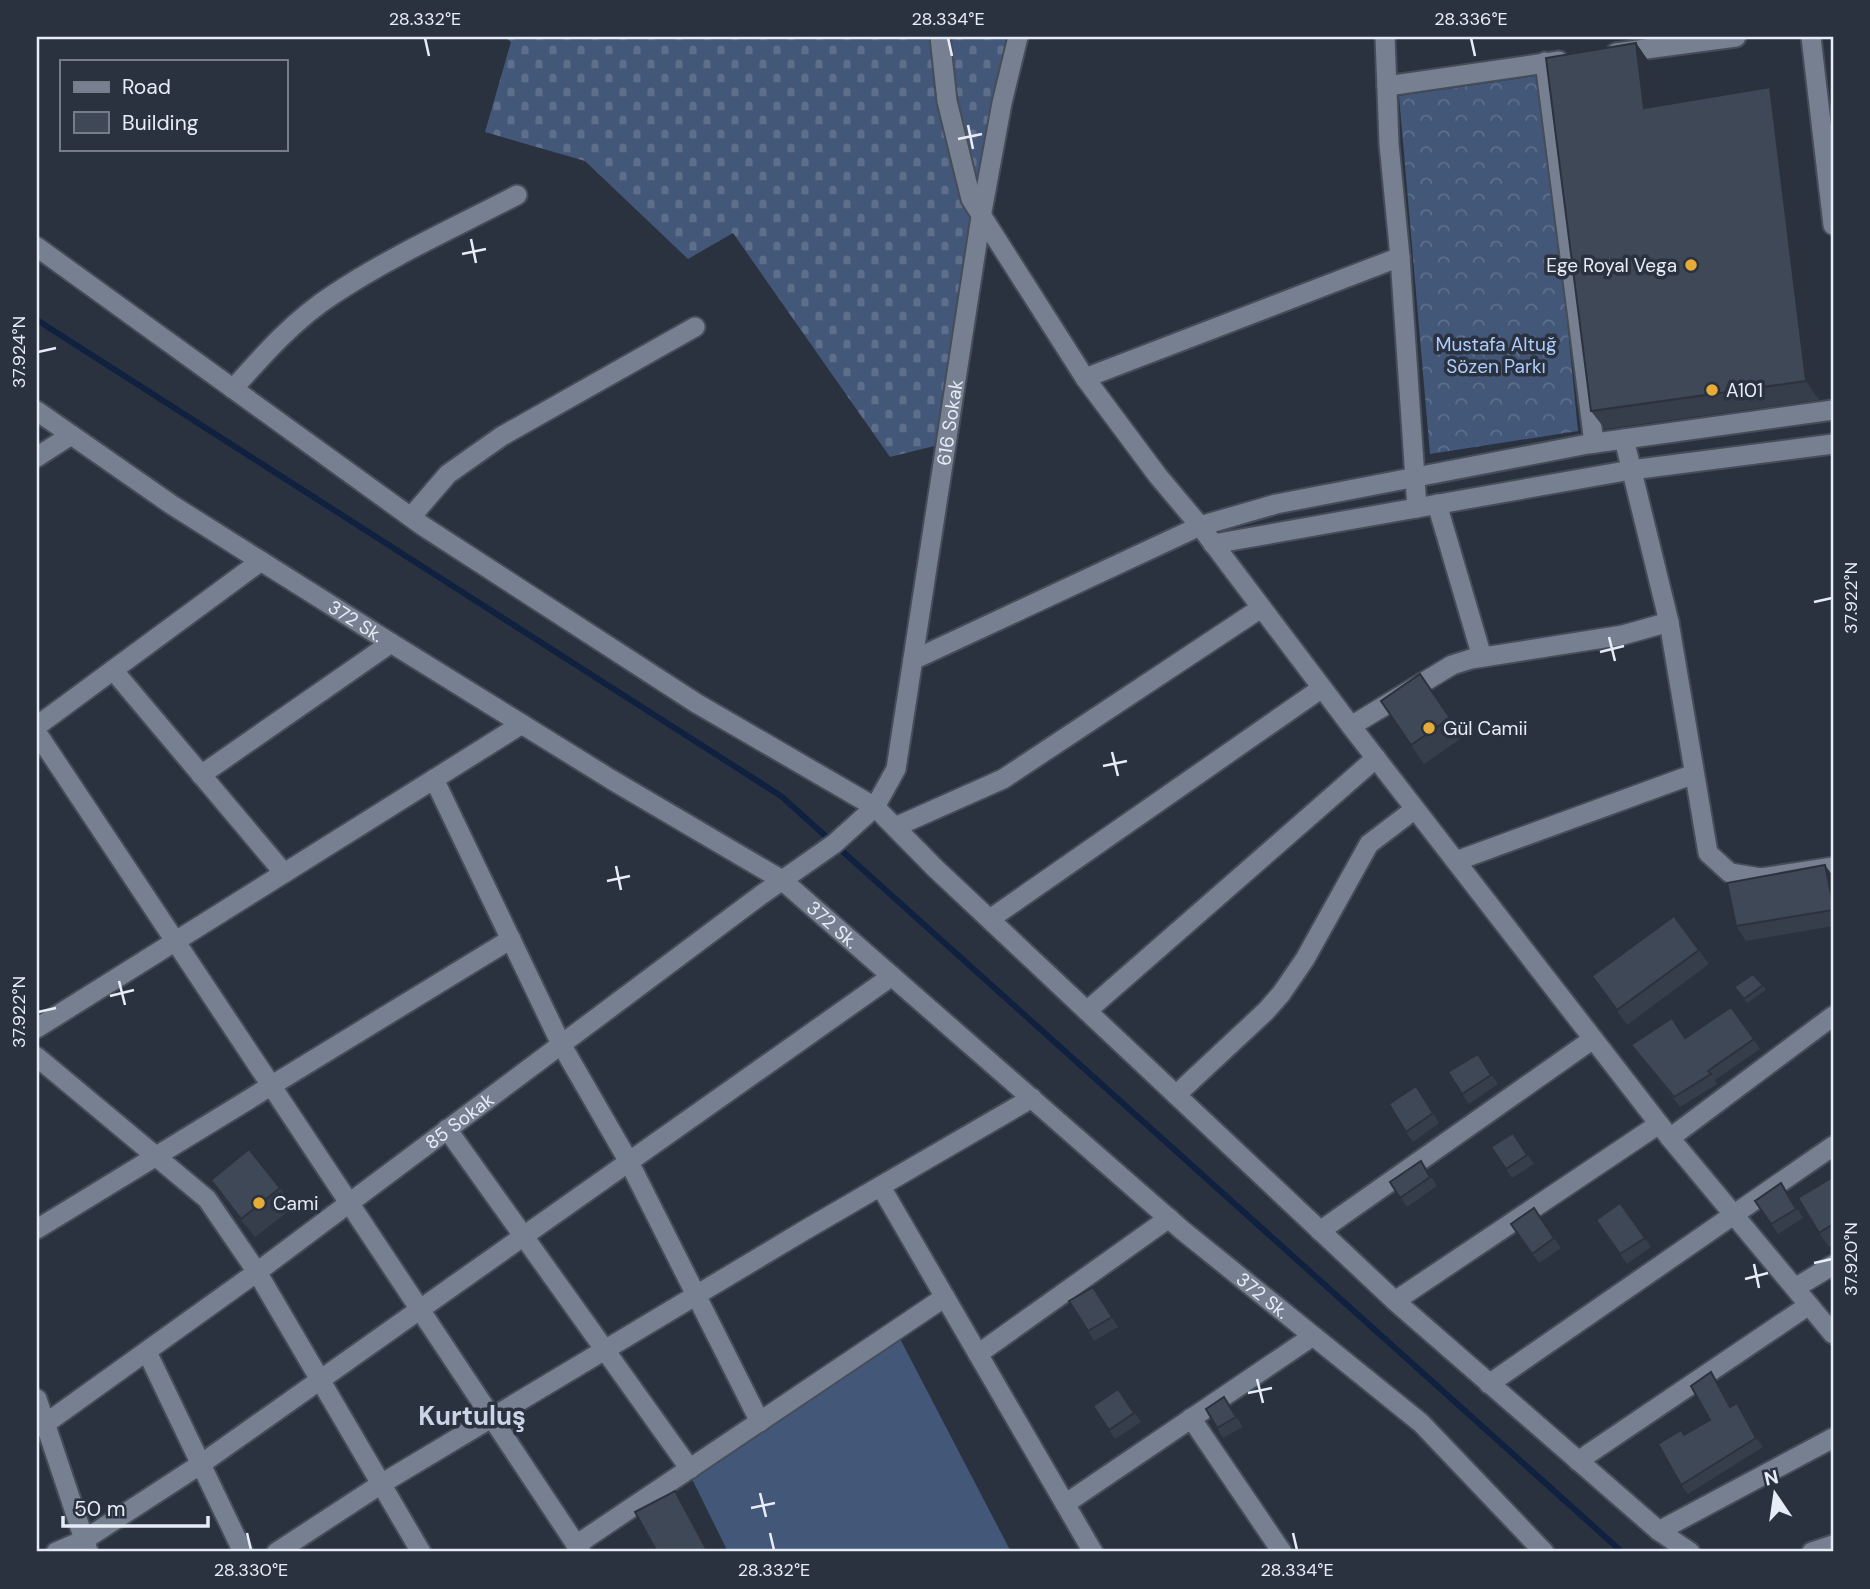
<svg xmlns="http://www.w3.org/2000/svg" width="1870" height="1589" font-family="'DM Sans',sans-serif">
<defs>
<pattern id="forest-crowns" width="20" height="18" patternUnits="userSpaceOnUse" patternTransform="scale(1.75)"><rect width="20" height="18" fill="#435778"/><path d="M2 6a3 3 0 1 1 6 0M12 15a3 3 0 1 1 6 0" fill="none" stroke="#5e6f8c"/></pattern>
<pattern id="cemetery-stones" width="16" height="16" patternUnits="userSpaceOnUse" patternTransform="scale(1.75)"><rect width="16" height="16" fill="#435778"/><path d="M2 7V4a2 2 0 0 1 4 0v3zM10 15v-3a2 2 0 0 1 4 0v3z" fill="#5e6f8c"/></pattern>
</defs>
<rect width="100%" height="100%" fill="#2a3240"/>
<polygon fill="url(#forest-crowns)" points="1543,75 1578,431 1430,454 1399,96"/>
<polygon fill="url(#cemetery-stones)" points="505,37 1006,37 938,445 890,457 733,233 688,259 585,161 485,132 511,42"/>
<polygon fill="#435778" points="898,1335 1011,1552 728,1552 692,1479"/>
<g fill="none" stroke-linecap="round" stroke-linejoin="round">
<polyline stroke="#102140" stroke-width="6" points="37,320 781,796 1622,1552"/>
<defs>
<g id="minor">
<polyline points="940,37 947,101 971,199 1085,378 1158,476 1200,526 1351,726 1670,1138 1833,1334"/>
<polyline points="1385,37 1389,144 1400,257 1417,508"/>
<polyline points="1811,37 1833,225"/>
<polyline points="1616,53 1736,37"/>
<polyline points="1545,62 1594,443"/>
<polyline points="1387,86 1559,61"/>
<polyline points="37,247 423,526 696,703 875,807 935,868 1395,1301 1659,1531 1690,1552"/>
<polyline points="1085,378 1400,257"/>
<path d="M233,389C264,354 295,319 334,294C391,256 456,227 517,195"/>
<path id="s1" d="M37,411L172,505L391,643L612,780L782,880L1182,1230L1421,1423L1544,1552"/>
<polyline points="1624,439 1669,622 1708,853 1730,873 1761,878 1833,867"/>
<polyline points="37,457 71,435"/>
<polyline points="1437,504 1482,657"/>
<polyline points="411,517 448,474 502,436 695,327"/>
<polyline points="1213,544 1631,470 1833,444"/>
<polyline points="913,660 1200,526 1276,504 1588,444 1833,410"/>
<polyline points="113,670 284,873"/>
<polyline points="37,726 261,561"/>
<polyline points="1351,726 1452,665 1471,659 1623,635 1669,622"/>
<polyline points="37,733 581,1552"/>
<polyline points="201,775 391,643"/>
<polyline points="434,779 561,1044 629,1162 760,1422"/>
<polyline points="895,827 1003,779 1261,608"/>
<polyline points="1456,861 1694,774"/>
<polyline points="990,919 1322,688"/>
<polyline points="1087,1011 1376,758"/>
<polyline points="37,1028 522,724"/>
<polyline points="37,1057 207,1199 257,1272 421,1552"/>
<polyline points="1176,1095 1266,1011 1281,994 1305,959 1369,844 1415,809"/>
<polyline points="447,1129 690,1469"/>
<polyline points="1670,1138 1833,1016"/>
<polyline points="881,1187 1093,1552"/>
<polyline points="37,1229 511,939"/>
<polyline points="1320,1231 1593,1039"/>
<polyline points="1795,1288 1833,1265"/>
<polyline points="1395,1301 1659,1124"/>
<polyline points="147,1352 243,1552"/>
<polyline points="978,1354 1169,1218"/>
<polyline points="1489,1384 1833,1146"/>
<polyline points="37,1399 88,1551"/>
<polyline points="1191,1418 1282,1552"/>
<path id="s2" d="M37,1427L45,1424L257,1272L761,895L834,844L875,807L896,769L981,217L1002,103L1018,37"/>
<polyline points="1578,1461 1809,1305"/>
<polyline points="1065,1504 1313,1336"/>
<polyline points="1659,1531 1833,1438"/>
<polyline points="576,1545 945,1297"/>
<polyline points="56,1552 84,1540 201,1464 892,976"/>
<polyline points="277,1552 381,1484 805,1230 1032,1098"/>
<polyline points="1812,1552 1833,1545"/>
</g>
</defs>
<use href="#minor" stroke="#464d59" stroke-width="23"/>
<use href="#minor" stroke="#768091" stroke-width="19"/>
</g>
<g fill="#363e4b">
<polygon points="1636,43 1649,62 1654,107 1770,87 1783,106 1819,400 1605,429 1591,411"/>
<polygon points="1420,674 1463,737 1424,764 1381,701"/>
<polygon points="1833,876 1833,926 1746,941 1736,926"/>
<polygon points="1674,916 1709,964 1627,1025 1592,976"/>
<polygon points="1763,985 1766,990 1747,1003 1734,987"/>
<polygon points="1731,1007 1760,1049 1715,1080 1717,1084 1680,1107 1631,1045 1686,1038"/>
<polygon points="1478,1054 1498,1084 1469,1104 1462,1094"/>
<polygon points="1423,1096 1439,1123 1413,1142 1406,1132"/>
<polygon points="1513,1133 1534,1164 1512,1178 1491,1147"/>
<polygon points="1421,1161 1437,1186 1407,1207 1390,1182"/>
<polygon points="1833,1177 1833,1244 1829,1247 1819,1233"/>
<polygon points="211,1180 280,1188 294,1207 255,1237 224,1199"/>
<polygon points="1787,1192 1803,1218 1778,1234 1755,1201"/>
<polygon points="1620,1203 1651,1247 1627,1264 1596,1220"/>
<polygon points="1534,1208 1561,1248 1539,1263 1511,1224"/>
<polygon points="1099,1296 1118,1327 1094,1341 1088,1331"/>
<polygon points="1711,1372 1731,1406 1737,1403 1744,1413 1763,1447 1688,1494 1681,1485 1710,1420"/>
<polygon points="1118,1389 1141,1422 1115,1439 1093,1406"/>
<polygon points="1230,1407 1243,1427 1223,1438 1217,1428"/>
</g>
<g fill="#2c323d">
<polygon points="1636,43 1649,62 1657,127 1644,108"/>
<polygon points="1770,87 1783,106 1819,400 1806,381"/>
<polygon points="1825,865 1833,876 1833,904"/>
<polygon points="1711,1372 1717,1382 1737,1417 1730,1407"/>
<polygon points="1737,1403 1744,1413 1763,1447 1756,1438"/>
<polygon points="675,1491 688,1510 711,1552 708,1552"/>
</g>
<g fill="#3f4857" stroke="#2c323d" stroke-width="2">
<polygon points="1636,43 1644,108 1770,87 1806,381 1591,411 1546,58"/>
<polygon points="1420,674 1450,718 1411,745 1381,701"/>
<polygon points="1825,865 1833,904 1833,910 1736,926 1727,883"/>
<polygon points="1674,916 1699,950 1617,1010 1592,976"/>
<polygon points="1753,974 1763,985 1744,999 1734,987"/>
<polygon points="1731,1007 1754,1039 1708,1071 1711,1074 1674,1097 1631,1045 1672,1018 1685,1038"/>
<polygon points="1478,1054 1491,1075 1462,1094 1448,1072"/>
<polygon points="1416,1086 1433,1113 1406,1132 1389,1104"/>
<polygon points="1513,1133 1527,1155 1506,1169 1491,1147"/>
<polygon points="249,1149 280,1188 241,1219 211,1180"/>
<polygon points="1421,1161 1430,1177 1400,1198 1390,1182"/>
<polygon points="1833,1177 1833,1224 1819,1233 1798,1198"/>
<polygon points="1781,1183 1796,1209 1771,1224 1755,1201"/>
<polygon points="1620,1203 1645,1238 1620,1254 1596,1220"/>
<polygon points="1534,1208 1554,1238 1532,1254 1511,1224"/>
<polygon points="1093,1287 1112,1317 1088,1331 1069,1301"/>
<polygon points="1711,1372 1730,1407 1737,1403 1756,1438 1681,1485 1658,1444 1681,1430 1684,1435 1710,1420 1691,1386"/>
<polygon points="1118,1389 1134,1413 1109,1430 1093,1406"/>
<polygon points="1224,1397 1236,1417 1217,1428 1206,1409"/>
<polygon points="675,1491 708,1552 657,1552 635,1512"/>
</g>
<path fill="none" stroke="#e7edf6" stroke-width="2.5" d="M425,38L429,56M948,38L952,56M1471,38L1475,56M968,125L973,149M958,139L982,134M471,239L476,263M462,254L486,249M38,352L56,348M1814,602L1832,598M1609,637L1615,661M1600,652L1624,646M1112,752L1118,776M1103,766L1127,761M616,866L621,890M607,881L630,876M119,981L125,1005M110,996L134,990M38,1012L56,1008M1814,1263L1832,1259M1754,1264L1759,1288M1745,1279L1768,1273M1257,1379L1263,1403M1248,1393L1272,1388M760,1493L766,1517M751,1508L775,1503M247,1533L251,1550M770,1533L774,1550M1293,1533L1297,1550"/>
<g fill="#e6ac36" stroke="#2a3240" stroke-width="2.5">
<circle cx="1691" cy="265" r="7"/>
<circle cx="1712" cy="390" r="7"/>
<circle cx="1429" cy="728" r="7"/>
<circle cx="259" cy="1203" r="7"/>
</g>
<g text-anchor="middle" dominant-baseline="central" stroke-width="7" stroke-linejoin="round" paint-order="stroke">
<g font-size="19" fill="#e7edf6" stroke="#2a3240" text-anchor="start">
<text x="1677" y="265" text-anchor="end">Ege Royal Vega</text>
<text x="1726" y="390">A101</text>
<text x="1443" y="728">Gül Camii</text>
<text x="273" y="1203">Cami</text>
</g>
<g font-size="19" fill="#afcbfb" stroke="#2a3240">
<text x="1496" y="344">Mustafa Altuğ<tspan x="1496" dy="22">Sözen Parkı</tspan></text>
</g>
<g font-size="19" fill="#e7edf6" stroke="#2a3240">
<text stroke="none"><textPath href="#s2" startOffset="1437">616 Sokak</textPath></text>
<text stroke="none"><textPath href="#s1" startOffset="382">372 Sk.</textPath></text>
<text stroke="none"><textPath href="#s1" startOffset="948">372 Sk.</textPath></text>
<text stroke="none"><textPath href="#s2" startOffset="522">85 Sokak</textPath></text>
<text stroke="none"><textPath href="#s1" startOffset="1516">372 Sk.</textPath></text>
</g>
<g font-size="26" font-weight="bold" fill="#c9d4e6" stroke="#2a3240">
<text x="472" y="1416">Kurtuluş</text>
</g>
</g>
<rect width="1870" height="1589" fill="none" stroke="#2a3240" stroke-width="77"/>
<rect x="60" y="60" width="228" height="91" fill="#2a3240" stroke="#767d89" stroke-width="2"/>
<rect x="74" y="82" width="35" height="10" fill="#768091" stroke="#767d89" stroke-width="2"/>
<text x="122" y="94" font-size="21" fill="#e7edf6">Road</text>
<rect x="74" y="112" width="35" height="21" fill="#3f4857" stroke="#767d89" stroke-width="2"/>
<text x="122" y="130" font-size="21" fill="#e7edf6">Building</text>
<g transform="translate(1775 1494) rotate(347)" stroke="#2a3240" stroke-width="5" paint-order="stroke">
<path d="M0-5L12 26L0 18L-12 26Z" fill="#e7edf6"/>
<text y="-10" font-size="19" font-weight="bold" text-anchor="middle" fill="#e7edf6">N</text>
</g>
<path d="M63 1516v10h145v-10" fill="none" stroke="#e7edf6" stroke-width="3.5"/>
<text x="74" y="1516" font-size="21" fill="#e7edf6" stroke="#2a3240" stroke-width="5" paint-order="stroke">50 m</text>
<rect x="38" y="38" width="1794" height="1512" fill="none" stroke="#e7edf6" stroke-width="2.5"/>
<g font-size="18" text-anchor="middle" fill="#e7edf6">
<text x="425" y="25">28.332°E</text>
<text x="948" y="25">28.334°E</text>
<text x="1471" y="25">28.336°E</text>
<text transform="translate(19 352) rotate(-90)" y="6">37.924°N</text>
<text transform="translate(1851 598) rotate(-90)" y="6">37.922°N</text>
<text transform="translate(19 1012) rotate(-90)" y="6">37.922°N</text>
<text transform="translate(1851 1259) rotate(-90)" y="6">37.920°N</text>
<text x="251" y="1576">28.330°E</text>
<text x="774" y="1576">28.332°E</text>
<text x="1297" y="1576">28.334°E</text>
</g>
</svg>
